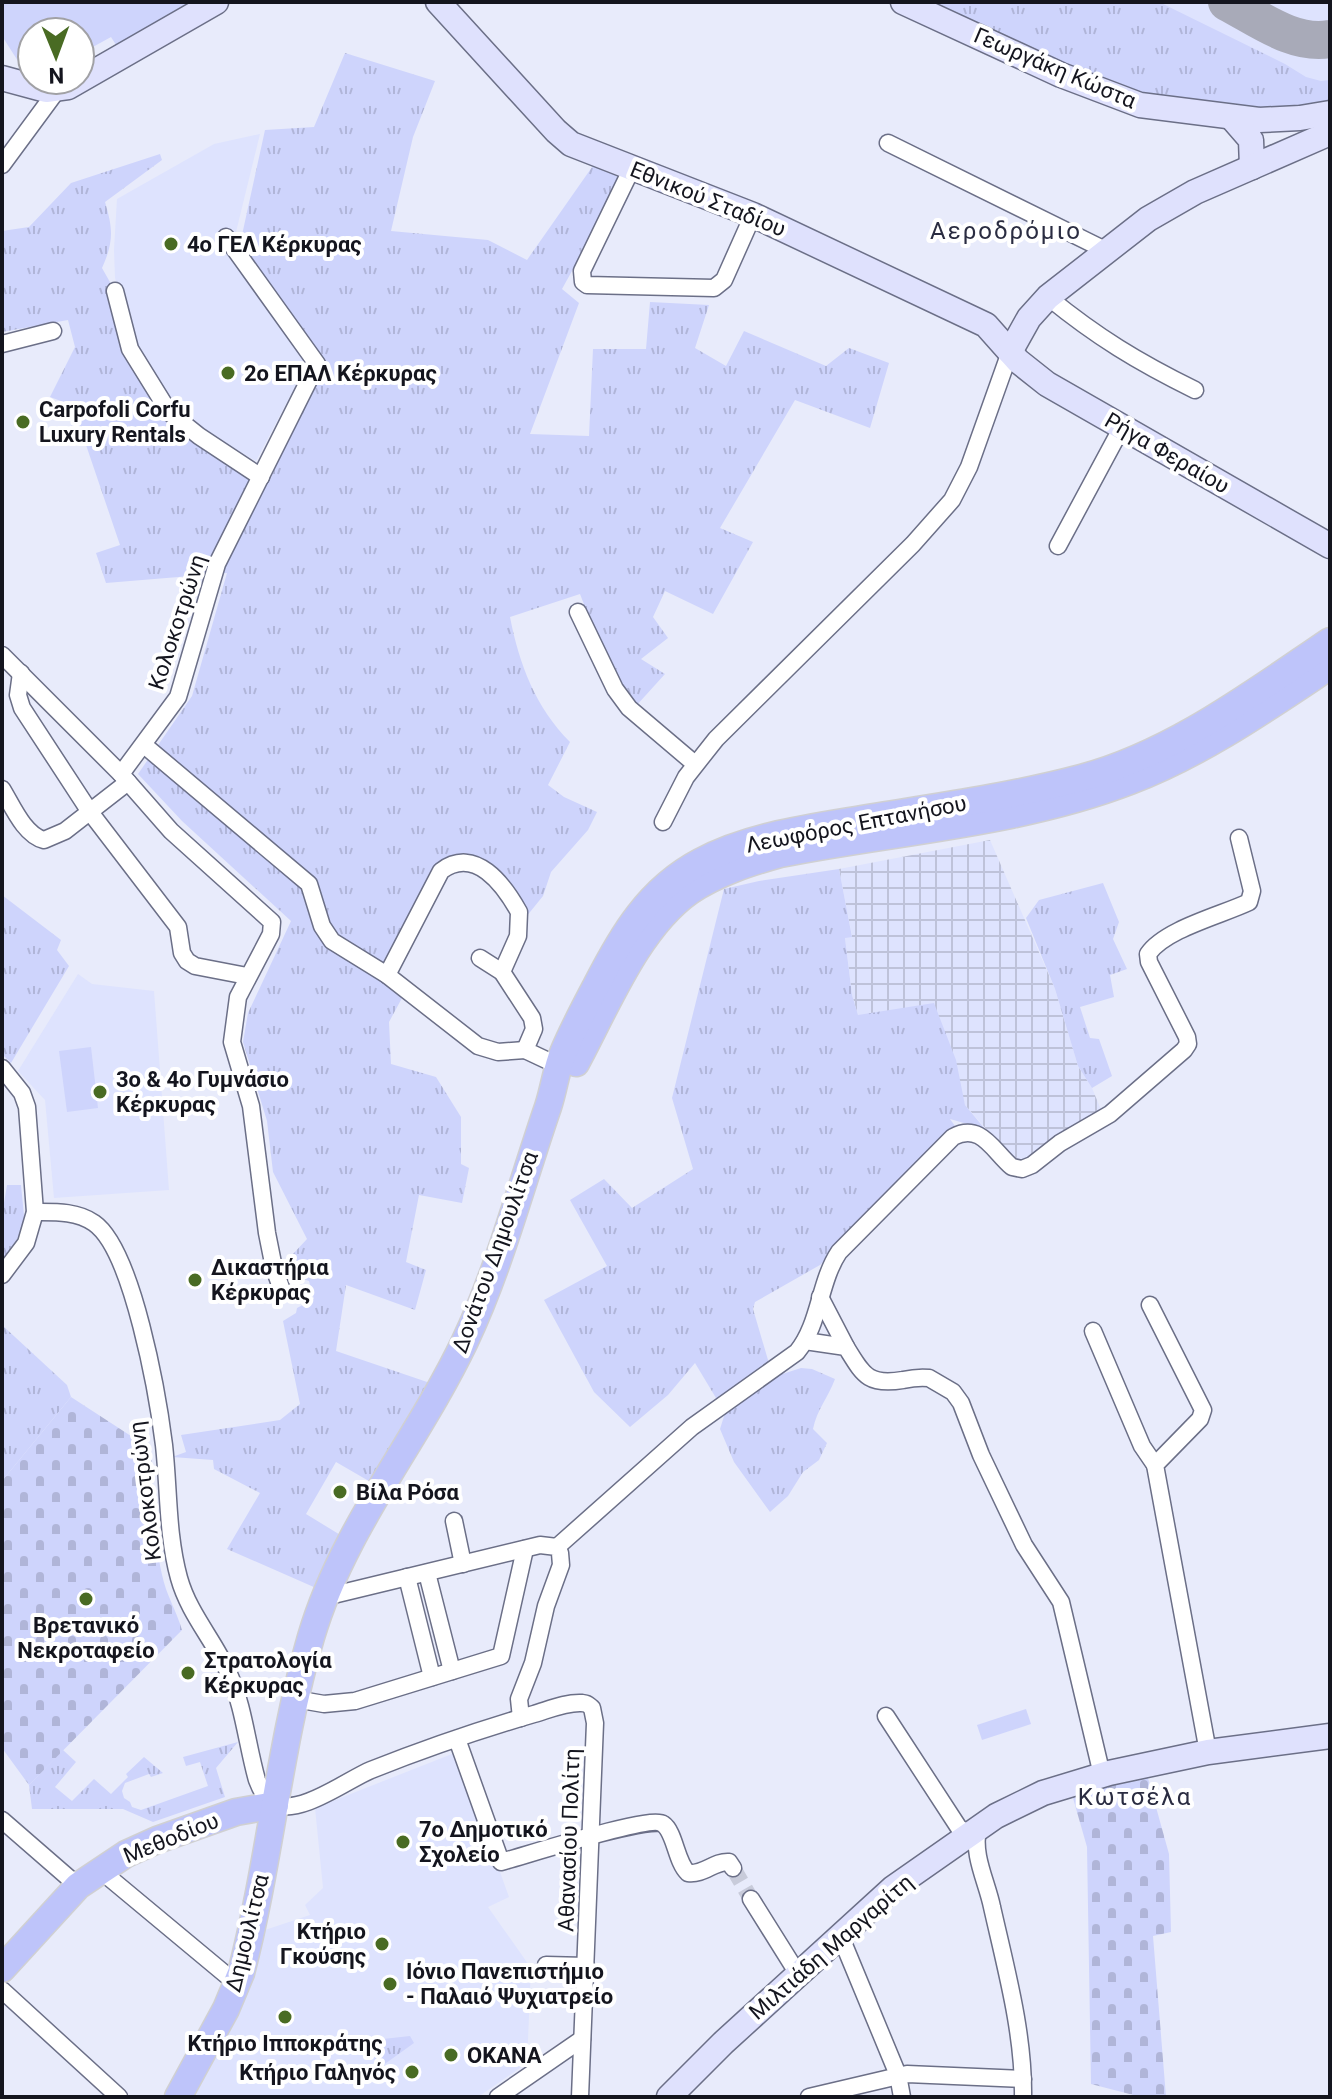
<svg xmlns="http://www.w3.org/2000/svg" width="1332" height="2099" font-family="Roboto,sans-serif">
<defs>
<pattern id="industrial-grid" width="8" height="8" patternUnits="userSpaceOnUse" patternTransform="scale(2)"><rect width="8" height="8" fill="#dee3fe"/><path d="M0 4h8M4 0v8" fill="none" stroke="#bec2d9"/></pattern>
<pattern id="grass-tufts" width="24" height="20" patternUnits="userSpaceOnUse" patternTransform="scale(2)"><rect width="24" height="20" fill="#ced4fc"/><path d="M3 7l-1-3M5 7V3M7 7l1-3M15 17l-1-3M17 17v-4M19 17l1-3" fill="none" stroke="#b0b5d8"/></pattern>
<pattern id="cemetery-stones" width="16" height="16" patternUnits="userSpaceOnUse" patternTransform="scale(2)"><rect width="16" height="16" fill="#ced4fc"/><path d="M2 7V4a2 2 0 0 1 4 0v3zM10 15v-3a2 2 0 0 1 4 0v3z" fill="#b0b5d8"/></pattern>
</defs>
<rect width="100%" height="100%" fill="#e8ebfb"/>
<g fill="#dee3fe">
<polygon points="930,2 1330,2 1330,106 1139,95"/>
<polygon points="260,134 236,232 224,239 309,360 256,461 210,435 159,386 137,344 125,309 115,278 114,250 117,199 214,144"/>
<polygon points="78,974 92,984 154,991 169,1190 54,1198 45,1100 18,1071"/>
<polygon points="457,1752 509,1897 488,1907 531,1968 527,2063 478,2097 191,2097 248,1991 262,1931 310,1915 305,1905 323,1888 315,1808"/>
</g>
<polygon fill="url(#industrial-grid)" points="990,840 1055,989 1078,1066 1092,1088 1102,1112 1035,1156 1022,1162 1008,1154 965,1105 959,1084 858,1015 852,995 845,937 852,936 839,869"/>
<g fill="url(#grass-tufts)">
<polygon points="941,2 1159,2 1285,64 1306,77 1321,81 1330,80 1330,106 1281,112 1128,93 939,6"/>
<path d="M345,53L435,81L413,137L391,231L488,240L527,260L597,160L628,170L562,289L579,303L530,434L589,436L593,349H646L650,302L709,305L695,348L726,366L744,331L826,366L849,348L889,363L870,428L795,400L720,528L753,542L713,614L665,591L653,617L668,638L641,659L665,674L636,706L608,667L580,594L510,617C519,664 536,708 570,742L548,785L564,797L597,812L588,830L551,872L543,896L526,917L485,862L433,876L380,980L402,998L389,1022L391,1064L436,1077L461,1117V1164L469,1168L462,1203L419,1195L406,1262L426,1270L415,1310L346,1285L336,1351L433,1384L374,1484L336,1462L306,1514L342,1536L316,1588L227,1549L260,1493L214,1469L213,1460L172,1457L186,1452L181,1435L280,1420L300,1404L283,1321L296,1313L297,1308L314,1299L309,1281L300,1278L293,1254L307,1239L273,1172L267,1121L243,1042L248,1013L291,921L182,821L138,774L192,696L227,573L106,583L96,553L120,545L85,442L74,446L69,404L50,397L75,347L68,320L2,332V231L29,227L71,183L160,154L162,160L105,202C113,229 114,241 102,268L115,291L130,349L169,412L249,472L269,482L323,362L245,259L242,235L265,130L314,127Z"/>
<path d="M839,869L852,937L845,938L852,995L858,1015L934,1003L956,1060L965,1105L985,1129L950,1119L955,1126L953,1133L820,1265L755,1302L753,1309L773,1377L801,1368L812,1369L835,1379C828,1398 817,1409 813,1429L827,1443L819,1460L803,1472L788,1496L770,1512L734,1462L720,1429L725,1413L695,1363L668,1395L630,1427L594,1392L544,1300L607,1266L570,1200L604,1179L632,1208L693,1169L672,1098L724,889L759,881Z"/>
<polygon points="1103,883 1119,922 1113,939 1127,969 1110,975 1114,997 1080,1007 1090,1038 1099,1039 1112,1076 1092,1088 1078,1066 1055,989 1026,918 1039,900"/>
<polygon points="2,895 61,940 57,950 69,966 11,1063 2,1054"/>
<polygon points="7,1185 21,1185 25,1226 2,1263 2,1215"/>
<polygon points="2,1325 67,1385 71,1397 2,1481"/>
<polygon points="238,1742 216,1768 225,1797 153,1822 123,1809 32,1809 29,1785 63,1750 76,1762 55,1787 72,1801 94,1779 111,1794 128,1777 126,1774 144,1757 163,1773 151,1777 149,1774 125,1783 122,1791 124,1798 130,1802 132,1807 141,1810 208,1786 200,1762 186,1766 183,1757"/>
<polygon points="410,2036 414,2043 375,2071 374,2040"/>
</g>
<g fill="url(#cemetery-stones)">
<path d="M71,1397L151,1449C154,1491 153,1550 166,1589C171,1603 178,1616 182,1630L29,1785L2,1748V1481Z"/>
<polygon points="1146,1771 1169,1854 1171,1932 1153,1936 1166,2097 1141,2097 1091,2084 1087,1847 1071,1791"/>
</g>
<g fill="#ced4fc">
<polygon points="2,2 195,2 118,48 111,37 80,54 80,32 32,32 32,73 25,72 2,36"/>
<polygon points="91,1047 98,1108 67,1112 59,1051"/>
<polygon points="1026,1709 1031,1724 982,1740 977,1725"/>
</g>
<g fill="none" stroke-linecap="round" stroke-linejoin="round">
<path stroke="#a8aab8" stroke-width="38" d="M1227,2C1258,18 1294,46 1330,39"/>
<polyline stroke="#c8cbda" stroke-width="16" stroke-dasharray="16 8" stroke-linecap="butt" points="733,1868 751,1899"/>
<defs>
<g id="street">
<polyline points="888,143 1107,251"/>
<polyline points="2,165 58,89"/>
<polyline points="632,168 582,271 583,282 587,285 714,288 724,280 753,215"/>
<polyline points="115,291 130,349 169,412 199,436 261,477"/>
<path d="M1048,297C1097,337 1138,362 1195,390"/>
<polyline points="2,344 53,331"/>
<polyline points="1058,546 1122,427"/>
<polyline points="578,612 615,689 629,708 695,764"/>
<polyline points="2,655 121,774 171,831 272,922 271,934 238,997 232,1042 251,1106 267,1233 274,1268 283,1293"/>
<polyline points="21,673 18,695 22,708 90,812 178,927 182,953 187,961 195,966 247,976"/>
<polyline points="144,745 309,884 322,926 332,941 387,975 478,1046 498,1052 525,1050"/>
<polyline points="121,774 178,697 217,564 317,364 226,237"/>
<path d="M2,789C12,805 24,835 44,840L65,831L128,782"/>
<polyline points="663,822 686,777 716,739 913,544 952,500 969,467 1010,352"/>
<polyline points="480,958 502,972 532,1018 534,1029 525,1050 559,1066"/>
<path d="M387,975L441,871C475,845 504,885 519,912L518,936L502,972"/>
<polyline points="2,1068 22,1093 27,1107 35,1212 26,1243 2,1275"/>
<path d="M35,1212C55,1212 77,1211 94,1223C133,1250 158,1397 164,1445C169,1490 167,1534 179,1578C189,1614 214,1640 229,1674C244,1707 247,1745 257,1780C260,1788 265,1800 274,1804C300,1816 347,1780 371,1770C424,1749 479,1730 534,1714C548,1710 566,1702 582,1703C588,1704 587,1704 592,1708L595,1723L580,2097"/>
<polyline points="820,1297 846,1347"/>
<polyline points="1150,1305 1203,1410 1200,1419 1155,1465 1208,1752"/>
<polyline points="1093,1331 1142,1446 1155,1465"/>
<path d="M805,1341L846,1347C863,1374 867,1386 903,1380C912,1378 920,1377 929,1378L953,1392L961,1403L981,1455L1024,1545L1061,1602L1102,1775"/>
<polyline points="454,1521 463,1564"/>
<path d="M557,1547L692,1427L797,1352C820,1324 819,1282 839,1252L953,1137C981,1122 993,1151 1012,1167L1022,1169L1032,1165L1060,1143L1110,1114L1184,1050L1188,1044L1187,1037L1149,962L1148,954C1165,929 1222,915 1249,902L1252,891L1239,838"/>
<polyline points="427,1573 452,1671"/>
<polyline points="407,1577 432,1677"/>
<polyline points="325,1597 540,1545 557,1547 560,1553 561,1565 546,1606 533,1663 519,1699 521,1718"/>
<polyline points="295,1699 324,1704 355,1701 501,1656 525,1549"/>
<path d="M886,1716L959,1828L966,1832L978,1829C972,1855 987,1882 992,1907C1006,1969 1024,2034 1023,2097"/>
<path d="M457,1739L501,1862C524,1856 651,1815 663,1824C675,1832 676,1862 688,1873C704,1875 714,1861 729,1862L733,1868"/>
<polyline points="2,1820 78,1886"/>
<polyline points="100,1870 237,1984"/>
<polyline points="751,1899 798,1974"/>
<polyline points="840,1935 898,2075 902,2097"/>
<polyline points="546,1965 586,1966"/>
<polyline points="2,1990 119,2097"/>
<polyline points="498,2097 582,2039"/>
<polyline points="809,2097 907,2074 1023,2079"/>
</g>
<g id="secondary">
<polyline points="438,2 556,131 571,144 753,215 986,325 1018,361 1047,384 1330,546"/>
<polyline points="903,2 1061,75 1140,105 1259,120 1300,118 1330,113"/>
<polyline points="2,78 46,90 68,87 216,2"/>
<polyline points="1231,117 1251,140 1252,167"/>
<polyline points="1010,352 1029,318 1048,297 1148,219 1195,192 1330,133"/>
<polyline points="669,2097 723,2043 893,1888 996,1816 1043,1793 1109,1773 1208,1752 1330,1736"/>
</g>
<g id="primary">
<path d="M576,1063C606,1008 637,928 690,891C717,873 748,863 780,854C896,831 1019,824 1130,781C1201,754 1267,708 1330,666"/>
<polyline points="2,1969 78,1886 126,1854 157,1840 236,1812 275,1805"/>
<path d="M178,2097L226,2009L241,1973C270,1862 279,1746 311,1637C343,1528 417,1442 465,1341C500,1267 521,1185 548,1107C554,1089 556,1070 563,1053C573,1029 585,1007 597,984C622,935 649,889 700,862C752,834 816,827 874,817C943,806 1013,796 1081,778C1172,754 1253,693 1330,641"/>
</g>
</defs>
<use href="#street" stroke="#6b6f87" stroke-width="19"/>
<use href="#secondary" stroke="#6b6f87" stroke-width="27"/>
<use href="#primary" stroke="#d0d0d2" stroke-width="29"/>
<use href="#street" stroke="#fff" stroke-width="16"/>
<use href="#secondary" stroke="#dfe1fd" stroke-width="24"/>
<use href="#primary" stroke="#bec4fa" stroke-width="26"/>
</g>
<g fill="#496b23" stroke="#fff" stroke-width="3">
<circle cx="171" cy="244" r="8"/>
<circle cx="228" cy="373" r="8"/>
<circle cx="23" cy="422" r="8"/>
<circle cx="100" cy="1092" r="8"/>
<circle cx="195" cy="1280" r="8"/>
<circle cx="340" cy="1492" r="8"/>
<circle cx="86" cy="1599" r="8"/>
<circle cx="188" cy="1673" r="8"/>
<circle cx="403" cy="1842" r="8"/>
<circle cx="382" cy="1944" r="8"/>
<circle cx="390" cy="1984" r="8"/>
<circle cx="285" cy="2017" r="8"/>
<circle cx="451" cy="2055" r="8"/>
<circle cx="412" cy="2072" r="8"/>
</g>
<g text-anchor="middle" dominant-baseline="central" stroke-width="8" stroke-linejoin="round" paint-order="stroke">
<g font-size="22" fill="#14151e" stroke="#fff">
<text transform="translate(1055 68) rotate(23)">Γεωργάκη Κώστα</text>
<text transform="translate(708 199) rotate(22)">Εθνικού Σταδίου</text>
<text transform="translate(1167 453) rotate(30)">Ρήγα Φεραίου</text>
<text transform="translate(177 622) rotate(-72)">Κολοκοτρώνη</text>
<text transform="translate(856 824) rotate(-11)">Λεωφόρος Επτανήσου</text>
<text transform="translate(495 1252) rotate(-70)">Δονάτου Δημουλίτσα</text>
<text transform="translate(145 1491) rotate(-97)">Κολοκοτρώνη</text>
<text transform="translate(171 1838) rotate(-22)">Μεθοδίου</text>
<text transform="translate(569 1840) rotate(-88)">Αθανασίου Πολίτη</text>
<text transform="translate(247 1933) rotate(-76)">Δημουλίτσα</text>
<text transform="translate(831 1947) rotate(-41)">Μιλτιάδη Μαργαρίτη</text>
</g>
<g font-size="22" font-weight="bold" fill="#14151e" stroke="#fff" text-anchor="start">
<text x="187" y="244">4ο ΓΕΛ Κέρκυρας</text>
<text x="244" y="373">2ο ΕΠΑΛ Κέρκυρας</text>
<text x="39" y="409">Carpofoli Corfu<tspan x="39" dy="25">Luxury Rentals</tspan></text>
<text x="116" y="1079">3o &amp; 4o Γυμνάσιο<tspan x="116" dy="25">Κέρκυρας</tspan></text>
<text x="211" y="1267">Δικαστήρια<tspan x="211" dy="25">Κέρκυρας</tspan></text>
<text x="356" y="1492">Βίλα Ρόσα</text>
<text x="86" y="1625" text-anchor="middle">Βρετανικό<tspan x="86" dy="25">Νεκροταφείο</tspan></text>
<text x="204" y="1660">Στρατολογία<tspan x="204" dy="25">Κέρκυρας</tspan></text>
<text x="419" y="1829">7ο Δημοτικό<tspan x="419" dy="25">Σχολείο</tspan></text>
<text x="366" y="1931" text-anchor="end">Κτήριο<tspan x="366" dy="25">Γκούσης</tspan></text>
<text x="406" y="1971">Ιόνιο Πανεπιστήμιο<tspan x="406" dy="25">- Παλαιό Ψυχιατρείο</tspan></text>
<text x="285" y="2043" text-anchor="middle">Κτήριο Ιπποκράτης</text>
<text x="467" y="2055">ΟΚΑΝΑ</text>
<text x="396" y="2072" text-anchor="end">Κτήριο Γαληνός</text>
</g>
<g font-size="24" letter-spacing="2" fill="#2a2c41" stroke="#fff">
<text x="1006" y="231">Αεροδρόμιο</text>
<text x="1135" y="1797">Κωτσέλα</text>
</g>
</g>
<rect width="1332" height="2099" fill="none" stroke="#14151e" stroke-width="8"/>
<g transform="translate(56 56) rotate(179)"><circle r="38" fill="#ffffff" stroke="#a1a1a5" stroke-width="2"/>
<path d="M0-6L14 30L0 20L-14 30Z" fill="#496b23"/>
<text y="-12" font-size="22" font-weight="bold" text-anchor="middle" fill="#14151e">N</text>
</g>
</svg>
